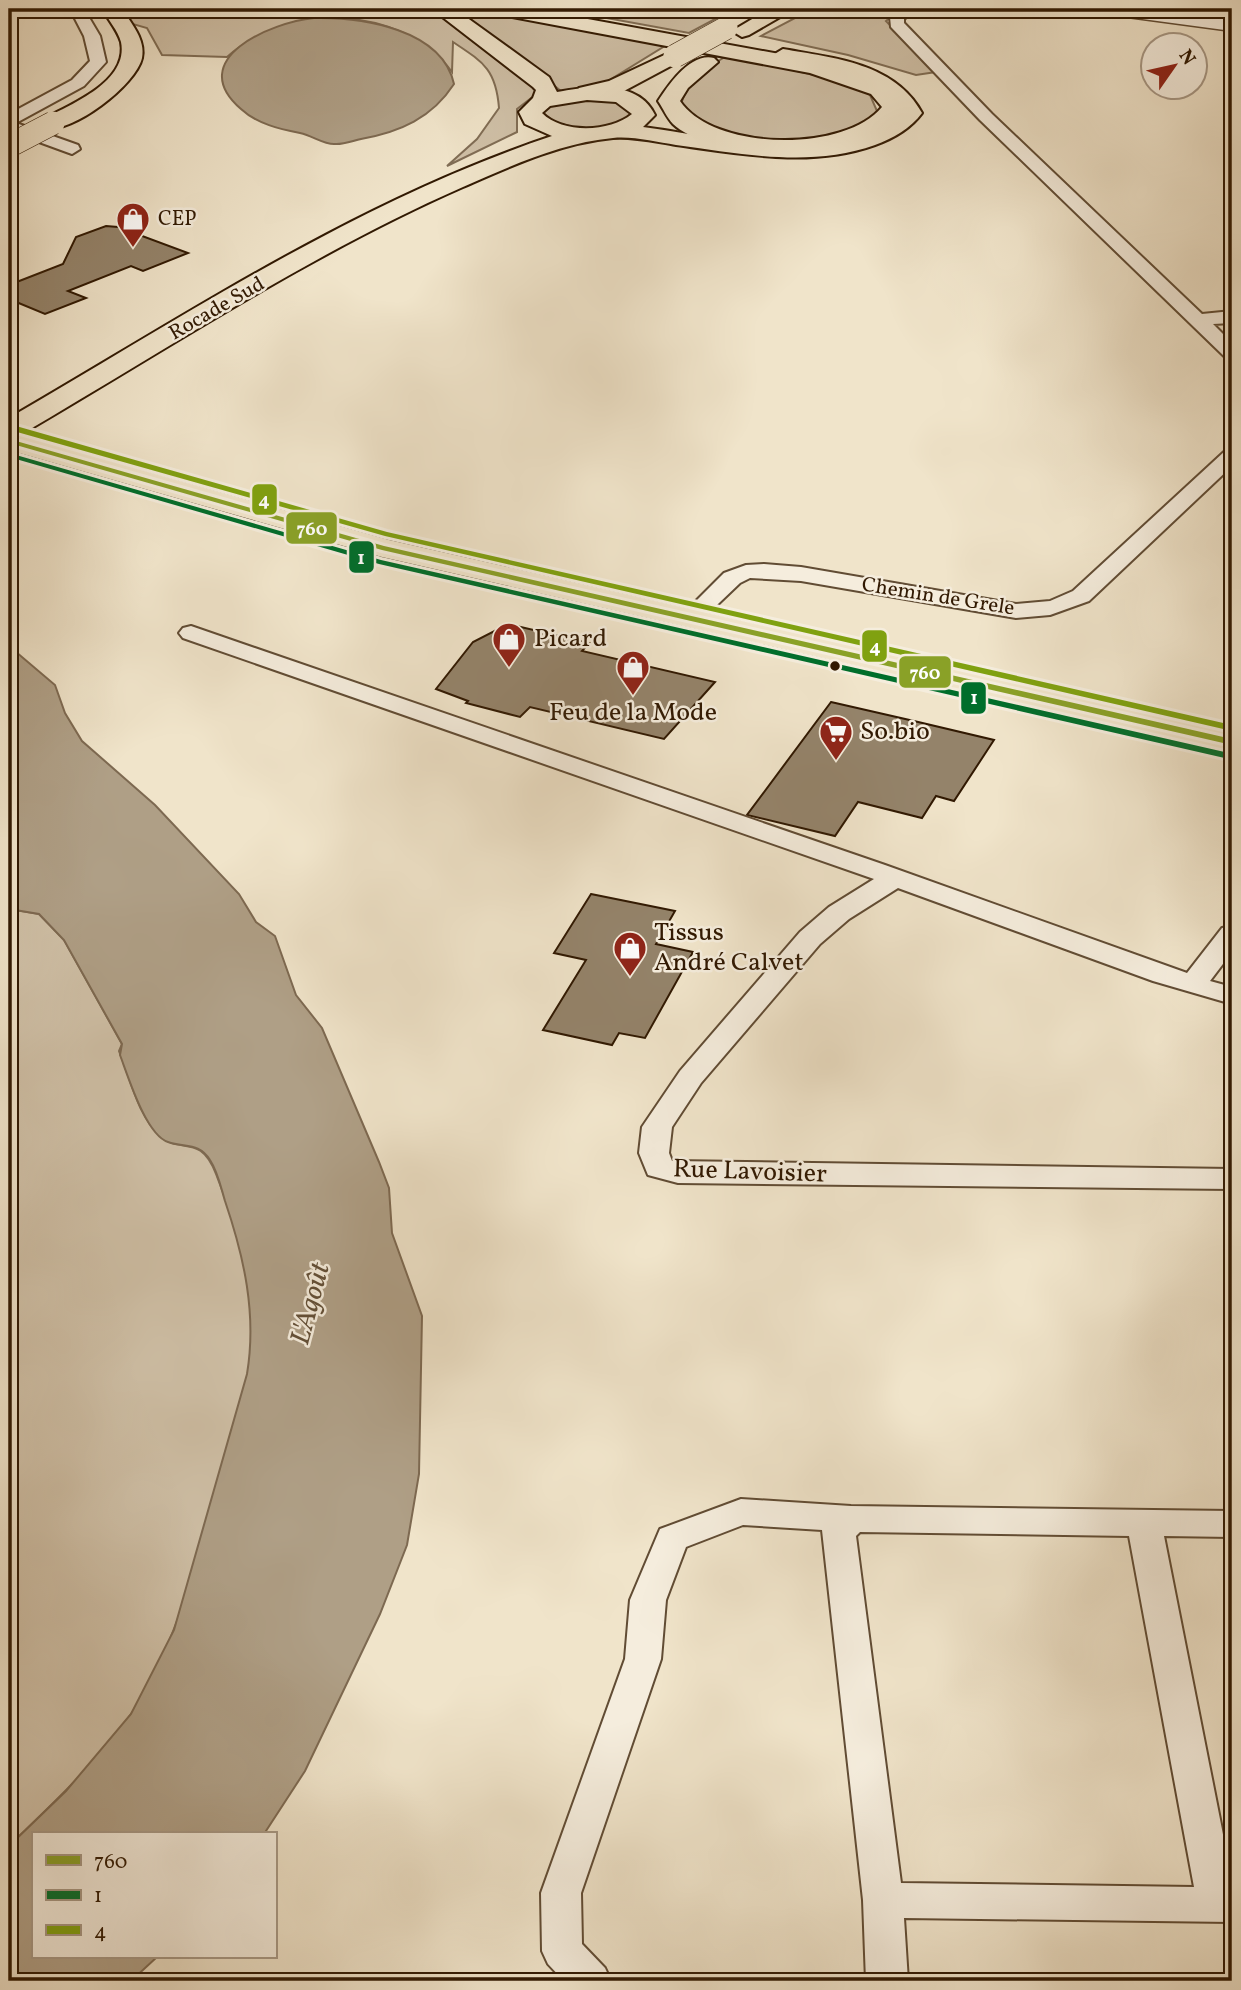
<svg xmlns="http://www.w3.org/2000/svg" width="1241" height="1990" font-family="Vollkorn,serif">
<rect width="100%" height="100%" fill="#f0e4ca"/>
<filter id="stains"><feTurbulence type="fractalNoise" baseFrequency=".00286" numOctaves="4"/><feColorMatrix values="0 0 0 0 .2 0 0 0 0 .09 0 0 0 0 .02 0 0 0 .5 -.17"/></filter>
<radialGradient id="worn" r=".72"><stop offset=".6" stop-color="#630" stop-opacity="0"/><stop offset="1" stop-color="#630" stop-opacity=".3"/></radialGradient>
<g fill="#d0c1a8" stroke="#806d55" stroke-width="2">
<path d="M121,9H431L451,20L539,92L517,109V132L447,166L477,139L499,108C496,69 483,62 453,42L452,72C401,3 288,3 227,57L162,55L147,28L129,23Z"/>
<polygon points="452,9 473,9 668,44 603,84 561,91 471,20"/>
<polygon points="557,9 734,9 689,33"/>
<polygon points="812,9 901,9 886,21 936,72 916,75 848,55 761,36"/>
<path d="M728,55L849,83L870,95L877,111C874,114 870,120 867,123C835,149 727,142 694,121C689,118 685,110 681,104C687,82 708,67 728,55Z"/>
<path d="M600,98L624,104L632,114C617,138 561,129 542,115L549,105Z"/>
<path d="M9,909L39,914L64,940L122,1044L119,1051C130,1078 138,1116 160,1136C180,1155 200,1132 216,1174C236,1226 256,1288 252,1344C250,1378 236,1413 227,1447C203,1536 183,1636 131,1714C97,1763 51,1805 9,1846Z"/>
</g>
<g fill="#af9f86" stroke="#7d6951" stroke-width="2">
<path d="M314,18C362,17 442,29 454,84C432,118 400,132 361,139C352,141 343,145 334,144C323,144 313,136 300,133C280,129 257,124 241,109C183,59 272,22 314,18Z"/>
<path d="M9,646L55,685L65,713L82,741L155,805L239,894L256,922L275,936L296,995L322,1028L379,1162L389,1188L392,1233L422,1316L419,1474L407,1545L380,1614L305,1771L264,1834H33V1957H157L131,1981H9V1846L66,1791L131,1714L174,1630L247,1374C257,1314 244,1257 225,1201C221,1188 218,1172 210,1160C199,1142 185,1148 168,1142C146,1135 128,1076 120,1055L122,1044L64,940L39,914L9,909Z"/>
</g>
<g fill="#94836a" stroke="#311902" stroke-width="2">
<polygon points="106,226 118,227 188,253 143,271 131,266 68,291 86,298 45,314 9,299 9,285 63,264 76,237"/>
<polygon points="508,624 589,643 582,651 715,682 664,739 530,707 520,717 466,703 468,701 436,689 473,642"/>
<polygon points="831,702 914,721 994,740 954,801 936,796 922,818 858,802 835,836 747,815"/>
<polygon points="591,894 675,911 656,944 693,952 645,1038 619,1033 612,1045 543,1030 586,960 554,953"/>
</g>
<g fill="none" stroke-linecap="round" stroke-linejoin="round">
<defs>
<g id="minor">
<polygon points="70,9 84,9 100,36 106,62 84,86 16,123 78,145 80,149 72,154 9,131 9,114 72,80 90,61 84,36"/>
<polygon points="900,9 917,9 904,19 904,23 992,114 1202,314 1232,311 1232,323 1213,324 1232,343 1232,359 1225,357 980,120 891,27 890,17"/>
<polygon points="1232,449 1232,466 1089,601 1050,615 1016,618 801,581 750,578 740,583 697,624 689,626 678,619 724,573 746,565 764,564 801,567 1016,604 1050,601 1073,591 1225,451"/>
<polygon points="191,626 885,865 1187,973 1222,928 1232,926 1232,952 1210,981 1232,987 1232,1004 1153,981 898,888 849,919 820,944 701,1083 672,1127 669,1153 672,1161 1232,1169 1232,1189 678,1183 648,1175 639,1153 642,1127 680,1071 800,932 829,907 874,879 183,638 179,633 183,628"/>
<path d="M741,1499L851,1506L1232,1511V1537L1164,1536L1232,1880V1922L904,1918L908,1981H866L863,1900L822,1530L743,1525L686,1547L666,1600L661,1659L581,1893L582,1944L605,1968L611,1981H564L548,1964L542,1951L541,1893L625,1659L630,1600L660,1529ZM860,1532L1129,1536L1194,1887L901,1883L856,1536Z"/>
</g>
<polygon id="tertiary" points="1096,9 1147,9 1232,19 1232,31 1105,14"/>
<g id="primary">
<path d="M102,9H122C131,23 146,40 142,58C136,85 72,134 45,128L42,123L45,118C72,104 129,81 121,42C118,31 108,19 102,9Z"/>
<path d="M432,9H455L549,77L557,92C589,86 638,79 655,115L643,127C715,136 804,163 873,131C883,127 891,118 899,111C877,69 816,70 776,59L773,55L783,49C834,58 895,63 922,113C911,128 892,139 875,145C811,168 742,154 676,145C656,142 633,136 613,138C560,143 511,166 463,187C308,255 166,350 20,435L389,540L1232,732V752L382,557L9,450V418C185,316 357,201 552,136L525,124L519,112L533,98L536,90L533,87ZM587,100L616,102L632,114C610,132 563,134 542,113L550,106Z"/>
</g>
<g id="trunk">
<path d="M491,9H533L823,62L887,84L899,95L904,108C899,115 894,124 887,129C849,161 709,159 673,124C667,118 663,108 658,101C669,84 691,52 714,58L718,62L688,88L680,101C714,151 844,153 882,107L871,94L810,73L501,15Z"/>
<polygon points="769,9 794,9 749,35 742,37 732,31"/>
<polygon points="675,50 686,56 682,60 624,91 587,100 576,93 579,88 609,81"/>
</g>
</defs>
<use href="#minor" stroke="#614c34" stroke-width="4"/>
<use href="#tertiary" stroke="#614c34" stroke-width="3"/>
<use href="#primary" stroke="#311902" stroke-width="4"/>
<use href="#trunk" stroke="#311902" stroke-width="4"/>
<use href="#minor" fill="#f5eddd" fill-rule="evenodd"/>
<use href="#tertiary" fill="#f5eddd" fill-rule="evenodd"/>
<use href="#primary" fill="#f0e4ca" fill-rule="evenodd"/>
<use href="#trunk" fill="#f0e4ca" fill-rule="evenodd"/>
<defs>
<polyline id="primary-bridge" points="9,146 53,123"/>
<polyline id="trunk-bridge" points="675,56 726,28"/>
</defs>
<use href="#primary-bridge" stroke="#311902" stroke-width="24" stroke-linecap="butt"/>
<use href="#trunk-bridge" stroke="#311902" stroke-width="24" stroke-linecap="butt"/>
<use href="#primary-bridge" stroke="#f0e4ca" stroke-width="23"/>
<use href="#trunk-bridge" stroke="#f0e4ca" stroke-width="23"/>
<defs>
<polygon id="bus-1" points="9,439 384,546 1232,739 1232,745 382,550 9,443"/>
<polygon id="bus-2" points="9,453 381,560 1229,753 1232,754 1232,758 1229,759 379,564 9,457"/>
<polygon id="bus-3" points="10,426 16,426 387,532 1232,725 1232,731 385,536 10,430"/>
</defs>
<use href="#bus-1" stroke="#f5eddd" stroke-width="6"/>
<use href="#bus-2" stroke="#f5eddd" stroke-width="6"/>
<use href="#bus-3" stroke="#f5eddd" stroke-width="6"/>
<use href="#bus-1" fill="#8aa127" fill-rule="evenodd"/>
<use href="#bus-2" fill="#006e2b" fill-rule="evenodd"/>
<use href="#bus-3" fill="#80a110" fill-rule="evenodd"/>
</g>
<defs>
<symbol id="shop-pin" viewBox="-11 -11 22 30"><path d="M0 17L-7.5 6A9.5 9.5 0 1 1 7.5 6Z" fill="#8f2418" stroke="#f5eddd"/><path d="M-5-2.5h2.3a2.7 3.5 0 0 1 5.4 0H5L5.5 6h-11ZM-1.5-2.5h3a1.5 2.3 0 0 0-3 0Z" fill="#fff"/></symbol>
<symbol id="supermarket-pin" viewBox="-11 -11 22 30"><path d="M0 17L-7.5 6A9.5 9.5 0 1 1 7.5 6Z" fill="#8f2418" stroke="#f5eddd"/><path d="M-6-5.5h2.5l.6 2H6L4.5 2H-2.5L-4.4-4H-6ZM-1.5 3.2a1.3 1.3 0 1 0 .1 0ZM3 3.2a1.3 1.3 0 1 0 .1 0Z" fill="#fff"/></symbol>
</defs>
<g fill-rule="evenodd">
<use href="#shop-pin" x="114" y="200" width="38" height="52"/>
<use href="#shop-pin" x="490" y="620" width="38" height="52"/>
<use href="#shop-pin" x="614" y="648" width="38" height="52"/>
<use href="#supermarket-pin" x="817" y="713" width="38" height="52"/>
<use href="#shop-pin" x="611" y="929" width="38" height="52"/>
</g>
<circle fill="#311902" stroke="#f5eddd" stroke-width="2.5" cx="835" cy="666" r="6"/>
<g text-anchor="middle" dominant-baseline="central" stroke-width="5" stroke-linejoin="round" paint-order="stroke">
<g font-size="21" fill="#311902" stroke="#f5eddd" text-anchor="start">
<text x="158" y="219">CEP</text>
</g>
<g font-size="21" fill="#311902" stroke="#f5eddd">
<text transform="translate(217 309) rotate(-30)">Rocade Sud</text>
<text transform="translate(938 597) rotate(9)">Chemin de Grele</text>
</g>
<g font-size="26" fill="#311902" stroke="#f5eddd" text-anchor="start">
<text x="534" y="639">Picard</text>
<text x="633" y="713" text-anchor="middle">Feu de la Mode</text>
<text x="860" y="732">So.bio</text>
<text x="654" y="933">Tissus<tspan x="654" dy="30">André Calvet</tspan></text>
</g>
<g font-size="26" fill="#311902" stroke="#f5eddd">
<text transform="translate(750 1172) rotate(2)">Rue Lavoisier</text>
</g>
<g font-size="28" font-style="italic" fill="#634f37" stroke="#f5eddd">
<text transform="translate(311 1304) rotate(-75)">L'Agoût</text>
</g>
</g>
<g stroke="#f5eddd" stroke-width="2.5">
<rect x="251" y="483" width="27" height="33" rx="7" fill="#80a110"/>
<rect x="285" y="511" width="53" height="34" rx="7" fill="#8aa127"/>
<rect x="348" y="540" width="27" height="34" rx="7" fill="#006e2b"/>
<rect x="861" y="629" width="27" height="34" rx="7" fill="#80a110"/>
<rect x="898" y="655" width="54" height="34" rx="7" fill="#8aa127"/>
<rect x="960" y="681" width="27" height="34" rx="7" fill="#006e2b"/>
</g>
<g font-size="19" text-anchor="middle" font-weight="bold" fill="#fff">
<text x="264" y="506">4</text>
<text x="312" y="535">760</text>
<text x="361" y="564">1</text>
<text x="875" y="653">4</text>
<text x="925" y="679">760</text>
<text x="974" y="704">1</text>
</g>
<rect width="1241" height="1990" fill="none" stroke="#f0e4ca" stroke-width="35"/>
<rect x="10" y="10" width="1220" height="1969" fill="none" stroke="#311902" stroke-width="3.5"/>
<rect x="18" y="18" width="1206" height="1955" fill="none" stroke="#311902" stroke-width="2"/>
<rect x="32" y="1832" width="245" height="126" fill="#f5eddd" stroke="#a79885" stroke-width="2"/>
<rect x="46" y="1855" width="35" height="10" fill="#8aa127" stroke="#a79885" stroke-width="2"/>
<text x="94" y="1868" font-size="21" fill="#311902">760</text>
<rect x="46" y="1890" width="35" height="10" fill="#006e2b" stroke="#a79885" stroke-width="2"/>
<text x="94" y="1902" font-size="21" fill="#311902">1</text>
<rect x="46" y="1925" width="35" height="10" fill="#80a110" stroke="#a79885" stroke-width="2"/>
<text x="94" y="1938" font-size="21" fill="#311902">4</text>
<g transform="translate(1174 66) rotate(56)"><circle r="33" fill="#f5eddd" stroke="#a79885" stroke-width="2"/>
<path d="M0-5L12 26L0 18L-12 26Z" fill="#8f2418"/>
<text y="-10" font-size="19" font-weight="bold" text-anchor="middle" fill="#311902">N</text>
</g>
<rect width="100%" height="100%" filter="url(#stains)"/>
<rect width="100%" height="100%" fill="url(#worn)"/>
</svg>
